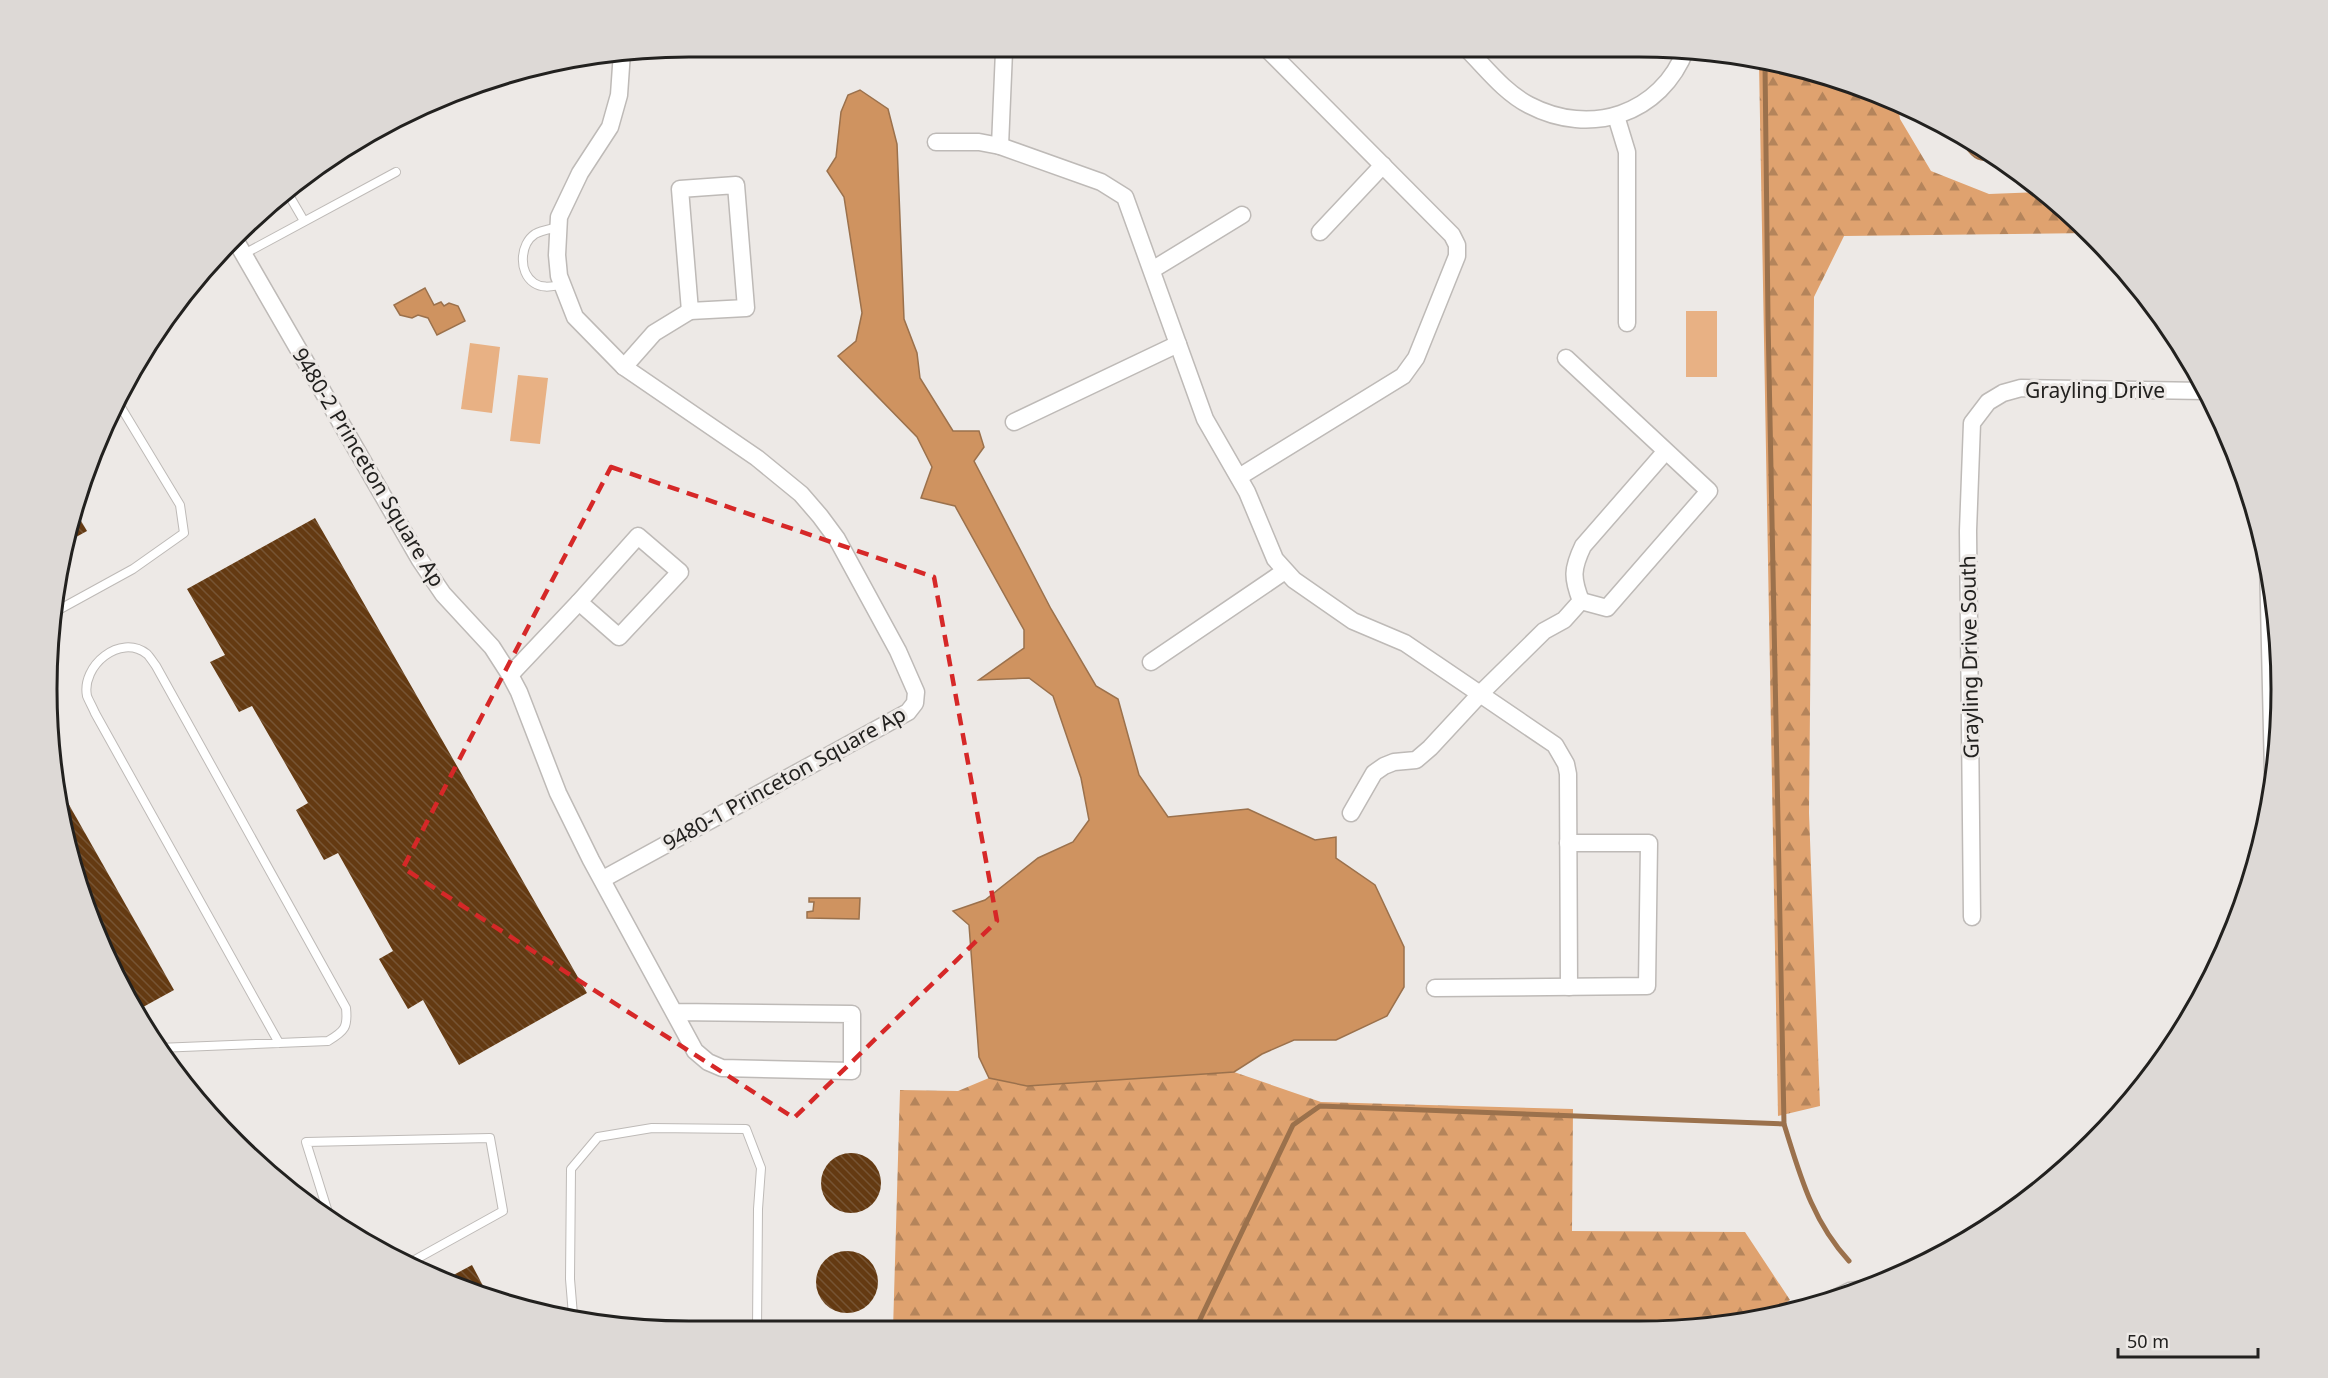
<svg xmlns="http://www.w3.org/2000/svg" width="2328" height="1378" font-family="'Noto Sans',sans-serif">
<defs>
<pattern id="forest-firs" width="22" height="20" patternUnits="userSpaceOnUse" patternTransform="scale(1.5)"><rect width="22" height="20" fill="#dfa26f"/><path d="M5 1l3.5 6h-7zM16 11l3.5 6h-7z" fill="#b4845b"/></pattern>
<pattern id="building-back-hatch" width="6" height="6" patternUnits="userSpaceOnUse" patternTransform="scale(1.5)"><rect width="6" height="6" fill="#643a12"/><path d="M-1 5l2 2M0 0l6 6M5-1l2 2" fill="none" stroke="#765434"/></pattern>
</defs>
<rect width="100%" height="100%" fill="#ede9e6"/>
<g fill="url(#forest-firs)">
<polygon points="1759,63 1846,81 1898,106 1900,119 1931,171 1989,194 2041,192 2091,233 1844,236 1814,297 1809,813 1820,1106 1778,1116"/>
<polygon points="1234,1072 1321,1102 1573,1109 1572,1231 1745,1232 1790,1300 1771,1312 1681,1330 893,1330 900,1090 958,1091 989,1078 1027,1086"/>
</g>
<g fill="#e8b184">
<rect x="1686" y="311" width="31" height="66"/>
<polygon points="470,343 500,347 492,413 461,409"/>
<polygon points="518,375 548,378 540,444 510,441"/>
</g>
<g fill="#cf9360" stroke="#9b714c" stroke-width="1.5">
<polygon points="860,90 888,109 897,144 904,319 917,353 920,378 953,431 979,431 984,447 974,461 1051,609 1096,686 1118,699 1139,775 1168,817 1248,809 1315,840 1336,837 1336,858 1375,885 1404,947 1404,987 1387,1016 1336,1040 1294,1040 1262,1054 1234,1072 1027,1086 989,1078 979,1057 969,925 953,911 985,900 1038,858 1073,842 1089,820 1081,778 1053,696 1029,678 979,680 1024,648 1024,630 955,506 921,498 932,467 917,437 838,356 856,341 862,313 844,197 827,171 836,157 841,112 848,95"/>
<path d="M1958,136L1996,155L2001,159C1976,164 1971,157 1958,136Z"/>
<polygon points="425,288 434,305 441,302 444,306 449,303 458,306 465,321 437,335 428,318 418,315 412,318 400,315 394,305"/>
<polygon points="809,898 860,898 859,919 807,918 807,912 813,911 814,902 809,902"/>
</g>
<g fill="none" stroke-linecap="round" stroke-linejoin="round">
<g stroke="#9b714c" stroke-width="5">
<path d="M1765,65L1768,319L1784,1124C1800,1175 1812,1221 1849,1261"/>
<polyline points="1195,1330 1293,1125 1320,1106 1784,1124"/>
</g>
</g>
<g fill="url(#building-back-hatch)">
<polygon points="74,509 87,531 67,542 67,540"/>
<polygon points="315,518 587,993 459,1065 423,1000 408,1009 379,959 393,951 338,853 324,860 296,810 308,803 252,706 239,712 210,662 225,655 187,589"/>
<polygon points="55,780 174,990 134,1012 81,896 59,814"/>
<circle cx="851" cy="1183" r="30"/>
<circle cx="847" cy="1282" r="31"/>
<polygon points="472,1265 490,1299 482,1297 446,1279"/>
</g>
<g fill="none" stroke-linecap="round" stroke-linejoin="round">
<defs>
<g id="lane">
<polyline points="286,190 304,221"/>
<path d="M558,227C551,229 542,230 535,234C520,244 518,272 534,283C543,289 553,286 562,285"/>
<polyline points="244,254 396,172"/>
<polyline points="51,614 133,569 184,533 180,505 119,404"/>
<path d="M158,1048L328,1041C345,1031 348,1027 346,1008L156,666C153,662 150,657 147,654C120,633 81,666 87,696C89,701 93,708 95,713L279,1043"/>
<polyline points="331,1222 306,1142 490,1138 503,1211 411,1262"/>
<polyline points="573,1315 570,1279 571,1169 598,1137 652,1128 746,1129 761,1168 758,1209 757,1330"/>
</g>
<g id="street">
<path d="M1467,49C1486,68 1504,92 1529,105C1590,137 1661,115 1686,49"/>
<polyline points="1616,116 1627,152 1627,323"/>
<polyline points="936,142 979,142 1000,146 1101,182 1125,197 1205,419 1247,492 1275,559 1294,580 1353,621 1405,643 1555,745 1566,764 1568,774 1569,987"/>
<polyline points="1000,146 1004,51"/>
<polygon points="736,185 746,308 690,311 680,189"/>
<polyline points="1320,232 1383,165"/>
<polyline points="233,236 420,560 443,594 492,647 510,675 519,692 558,793 591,860 695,1051 708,1062 722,1068 852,1071 852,1014 674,1012"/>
<polyline points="1152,270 1242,215"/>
<polyline points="1566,358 1709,491 1607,608 1581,601"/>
<polyline points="624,367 654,333 690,311"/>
<polyline points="1014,422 1178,344"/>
<polyline points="1239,477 1403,376 1416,358 1457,256 1457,245 1452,235 1267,49"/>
<polygon points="638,536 680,572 619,637 579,602"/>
<polyline points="2268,561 2273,773"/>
<path d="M1581,601C1572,578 1572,569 1583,546L1665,452"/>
<polyline points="1151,662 1285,571"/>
<polyline points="510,675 579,602"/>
<polyline points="1351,813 1374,773 1384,766 1394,762 1416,760 1430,748 1481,693 1544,631 1564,620 1581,601"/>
<polyline points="603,879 908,712 915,703 916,692 898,651 837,539 820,516 801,494 757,458 624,367 575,317 559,276 557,255 559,217 580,173 610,127 619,95 622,52"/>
<polyline points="1972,917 1968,531 1972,423 1988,402 2003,393 2021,388 2205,391"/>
<polyline points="1435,988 1647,986 1649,843 1568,843"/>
<polyline points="1829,1301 1850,1291 1865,1289"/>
</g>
</defs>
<use href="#lane" stroke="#bebab7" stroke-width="10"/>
<use href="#street" stroke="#bebab7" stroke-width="19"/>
<use href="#lane" stroke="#fff" stroke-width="8"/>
<use href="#street" stroke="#fff" stroke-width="16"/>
</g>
<path fill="none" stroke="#d62828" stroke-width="4.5" stroke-dasharray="12 8" stroke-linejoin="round" d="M611,467L934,577L997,921L794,1118L403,868Z"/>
<g text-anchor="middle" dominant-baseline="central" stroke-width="6" stroke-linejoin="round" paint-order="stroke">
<g font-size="21" fill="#22211f" stroke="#ede9e6">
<text x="2095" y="390">Grayling Drive</text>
<text transform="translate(369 467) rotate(59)">9480-2 Princeton Square Ap</text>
<text transform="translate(1969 657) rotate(-91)">Grayling Drive South</text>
<text transform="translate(784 778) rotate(-29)">9480-1 Princeton Square Ap</text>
</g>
</g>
<path d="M0 0H2328V1378H0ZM689 57H1639A632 632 0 0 1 2271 689V689A632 632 0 0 1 1639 1321H689A632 632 0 0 1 57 689V689A632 632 0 0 1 689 57Z" fill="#ddd9d6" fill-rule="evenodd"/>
<path fill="none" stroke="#22211f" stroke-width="3" d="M689 57H1639A632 632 0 0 1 2271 689V689A632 632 0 0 1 1639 1321H689A632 632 0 0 1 57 689V689A632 632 0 0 1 689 57Z"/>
<path d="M2118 1348v9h140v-9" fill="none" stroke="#22211f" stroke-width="3"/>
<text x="2127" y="1348" font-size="18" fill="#22211f" stroke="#ede9e6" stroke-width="4.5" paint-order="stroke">50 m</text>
</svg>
